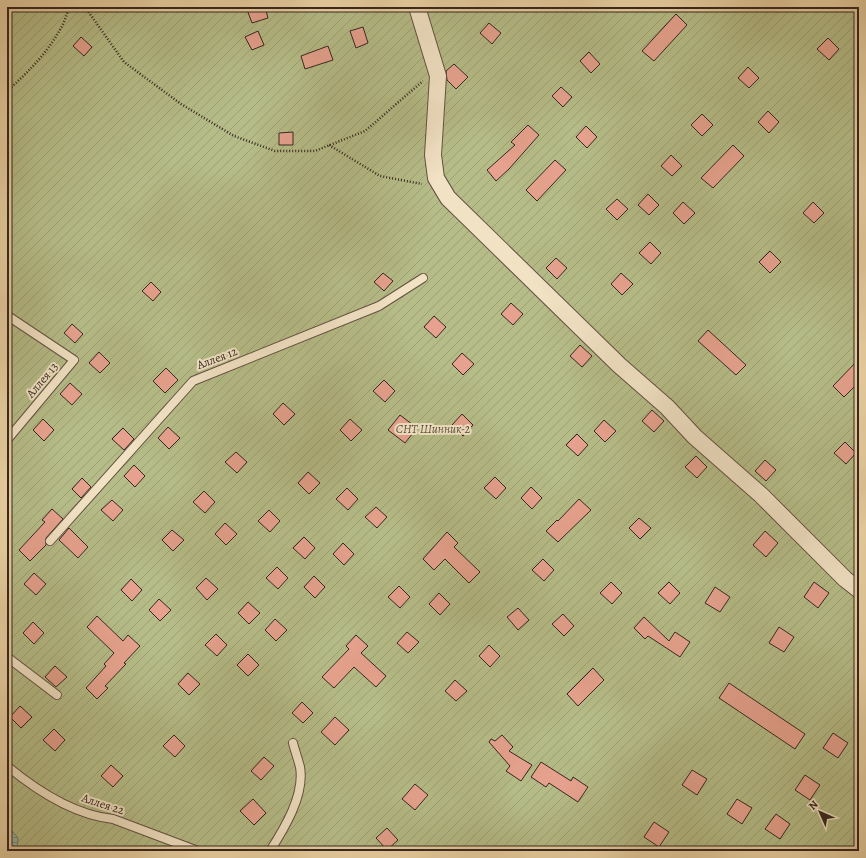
<svg xmlns="http://www.w3.org/2000/svg" width="866" height="858" font-family="Alegreya,serif">
<defs>
<pattern id="garden-furrows" width="10" height="10" patternUnits="userSpaceOnUse"><rect width="10" height="10" fill="#b5bc87"/><path d="M-1 1l2-2M0 10L10 0M9 11l2-2" fill="none" stroke="#9ca174"/></pattern>
<pattern id="water-rules" width="6" height="5" patternUnits="userSpaceOnUse"><rect width="6" height="5" fill="#98b8a4"/><path d="M0 2.5h6" fill="none" stroke="#7d9585"/></pattern>
</defs>
<rect width="100%" height="100%" fill="#ead2a4"/>
<filter id="stains"><feTurbulence type="fractalNoise" baseFrequency=".005" numOctaves="4"/><feColorMatrix values="0 0 0 0 .2 0 0 0 0 .09 0 0 0 0 .02 0 0 0 .5 -.17"/></filter>
<radialGradient id="worn" r=".72"><stop offset=".6" stop-color="#630" stop-opacity="0"/><stop offset="1" stop-color="#630" stop-opacity=".3"/></radialGradient>
<rect fill="url(#garden-furrows)" stroke="#767154" x="7" y="7" width="852" height="844"/>
<polygon fill="url(#water-rules)" stroke="#717e70" points="7,825 18,838 17,851 7,851"/>
<g fill="#e6a28e" stroke="#362621">
<polygon points="246,7 265,7 268,18 252,23"/>
<polygon points="676,14 687,25 654,61 642,51"/>
<polygon points="489,23 501,33 492,44 480,33"/>
<polygon points="363,27 368,43 356,48 350,31"/>
<polygon points="258,31 264,45 252,50 245,37"/>
<polygon points="81,37 92,47 84,56 73,46"/>
<polygon points="828,38 839,49 829,60 817,49"/>
<polygon points="328,46 333,60 305,69 301,56"/>
<polygon points="589,52 600,64 591,73 580,61"/>
<polygon points="454,64 468,77 456,89 447,80 446,71"/>
<polygon points="748,67 759,78 749,88 738,78"/>
<polygon points="561,87 572,97 563,107 552,96"/>
<polygon points="768,111 779,122 769,133 758,122"/>
<polygon points="702,114 713,125 702,136 691,125"/>
<polygon points="528,125 539,135 509,169 496,181 487,170 515,145 511,142"/>
<polygon points="586,126 597,137 587,148 576,137"/>
<polygon points="293,132 293,145 279,145 279,133"/>
<polygon points="733,145 744,156 713,188 701,178"/>
<polygon points="671,155 682,166 672,176 661,166"/>
<polygon points="555,160 566,170 537,201 526,190"/>
<polygon points="648,194 659,205 649,215 638,205"/>
<polygon points="617,199 628,209 617,220 606,209"/>
<polygon points="683,202 695,213 684,224 673,213"/>
<polygon points="813,202 824,213 814,223 803,213"/>
<polygon points="650,242 661,253 651,264 639,253"/>
<polygon points="770,251 781,262 770,273 759,262"/>
<polygon points="556,258 567,268 557,279 546,268"/>
<polygon points="383,273 393,281 384,291 374,282"/>
<polygon points="621,273 633,284 622,295 611,284"/>
<polygon points="151,282 161,292 153,301 142,291"/>
<polygon points="511,303 523,314 513,325 501,314"/>
<polygon points="434,316 446,327 436,338 424,327"/>
<polygon points="72,324 83,334 75,343 64,333"/>
<polygon points="708,330 746,365 736,375 698,341"/>
<polygon points="580,345 592,356 582,367 570,356"/>
<polygon points="99,352 110,363 100,373 89,363"/>
<polygon points="462,353 474,364 463,375 452,364"/>
<polygon points="859,359 859,382 844,397 833,386"/>
<polygon points="166,368 178,380 165,393 153,381"/>
<polygon points="384,380 395,391 385,402 373,391"/>
<polygon points="70,383 82,394 72,405 60,394"/>
<polygon points="283,403 295,414 284,425 273,414"/>
<polygon points="652,410 664,421 654,432 642,421"/>
<polygon points="462,414 473,425 463,436 452,425"/>
<polygon points="400,415 417,428 405,443 388,430"/>
<polygon points="43,419 54,430 44,441 33,430"/>
<polygon points="350,419 362,430 351,441 340,430"/>
<polygon points="604,420 616,431 605,442 594,431"/>
<polygon points="168,427 180,438 169,449 158,438"/>
<polygon points="123,428 134,439 124,450 112,439"/>
<polygon points="577,434 588,445 578,456 566,445"/>
<polygon points="845,442 856,453 846,464 834,453"/>
<polygon points="236,452 247,462 237,473 225,462"/>
<polygon points="696,456 707,467 697,478 685,467"/>
<polygon points="765,460 776,470 766,481 755,471"/>
<polygon points="134,465 145,476 135,487 124,476"/>
<polygon points="308,472 320,483 309,494 298,483"/>
<polygon points="495,477 506,488 496,499 484,488"/>
<polygon points="82,478 91,487 81,498 72,489"/>
<polygon points="531,487 542,498 532,509 521,498"/>
<polygon points="347,488 358,499 348,510 336,499"/>
<polygon points="204,491 215,502 205,513 193,502"/>
<polygon points="579,499 591,510 558,542 546,531 557,520 558,521"/>
<polygon points="112,500 123,510 113,521 101,510"/>
<polygon points="376,507 387,517 377,528 365,517"/>
<polygon points="52,509 63,519 46,538 46,545 30,561 19,550 45,522 42,520"/>
<polygon points="269,510 280,521 270,532 258,521"/>
<polygon points="639,518 651,528 640,539 629,528"/>
<polygon points="225,523 237,534 226,545 215,534"/>
<polygon points="69,528 88,547 78,558 59,540"/>
<polygon points="172,530 184,540 173,551 162,540"/>
<polygon points="765,531 778,543 766,557 753,545"/>
<polygon points="447,532 458,543 454,547 480,572 469,583 445,559 434,570 423,559"/>
<polygon points="304,537 315,548 305,559 293,548"/>
<polygon points="343,543 354,554 344,565 333,554"/>
<polygon points="543,559 554,570 544,581 532,570"/>
<polygon points="277,567 288,578 278,589 266,578"/>
<polygon points="34,573 46,584 36,595 24,584"/>
<polygon points="314,576 325,587 315,598 304,587"/>
<polygon points="206,578 218,589 207,600 196,588"/>
<polygon points="131,579 142,590 132,601 121,590"/>
<polygon points="611,582 622,593 612,604 600,593"/>
<polygon points="669,582 680,593 670,604 658,593"/>
<polygon points="814,582 829,593 818,608 804,597"/>
<polygon points="399,586 410,597 400,608 388,597"/>
<polygon points="715,587 730,597 720,612 705,603"/>
<polygon points="439,593 450,604 440,615 429,604"/>
<polygon points="159,599 171,610 160,621 149,610"/>
<polygon points="248,602 260,613 249,624 238,613"/>
<polygon points="518,608 529,620 518,630 507,617"/>
<polygon points="563,614 574,626 564,636 552,624"/>
<polygon points="97,616 123,641 128,635 140,646 124,663 126,664 105,686 108,688 97,699 86,688 106,666 104,664 114,653 87,627"/>
<polygon points="644,617 669,641 675,632 690,642 680,657 648,636 645,639 634,628"/>
<polygon points="275,619 287,630 276,641 265,630"/>
<polygon points="33,622 44,633 34,644 23,633"/>
<polygon points="779,627 794,637 784,652 769,643"/>
<polygon points="407,632 419,642 408,653 397,643"/>
<polygon points="216,634 227,645 217,656 205,645"/>
<polygon points="356,635 368,646 361,653 386,676 376,687 354,667 334,688 322,677 349,649 346,646"/>
<polygon points="489,645 500,656 490,667 479,656"/>
<polygon points="248,654 259,665 248,676 237,665"/>
<polygon points="55,666 67,677 56,687 45,677"/>
<polygon points="593,668 604,680 578,706 567,694"/>
<polygon points="188,673 200,684 189,695 178,684"/>
<polygon points="455,680 467,691 456,701 445,691"/>
<polygon points="729,683 805,734 795,749 719,698"/>
<polygon points="302,702 313,713 303,723 292,713"/>
<polygon points="20,706 32,717 21,728 10,717"/>
<polygon points="335,717 349,730 335,745 321,732"/>
<polygon points="54,729 65,740 55,751 43,740"/>
<polygon points="833,733 848,743 838,758 823,748"/>
<polygon points="174,735 185,746 175,757 163,746"/>
<polygon points="502,735 513,747 509,751 532,765 521,781 506,771 510,766 489,742 491,739 495,741"/>
<polygon points="264,757 274,766 261,780 251,771"/>
<polygon points="541,762 571,781 573,777 588,787 578,802 549,783 546,787 531,777"/>
<polygon points="111,765 123,776 113,787 101,776"/>
<polygon points="692,770 707,779 697,795 682,785"/>
<polygon points="805,775 820,785 810,800 795,790"/>
<polygon points="415,784 428,795 415,810 402,799"/>
<polygon points="253,799 266,813 254,825 240,811"/>
<polygon points="737,799 752,808 742,824 727,814"/>
<polygon points="776,814 790,824 780,839 765,829"/>
<polygon points="654,822 669,832 659,847 644,837"/>
<polygon points="387,828 398,840 387,850 376,838"/>
</g>
<g fill="none" stroke-linecap="round" stroke-linejoin="round">
<defs>
<g id="lane">
<polyline points="7,440 74,360 8,316"/>
<polyline points="50,541 193,381 379,306 423,278"/>
<polyline points="7,657 57,695"/>
<path d="M7,766C36,790 75,815 113,819L198,851"/>
<path d="M270,851C284,829 305,795 300,767C298,759 295,751 293,743"/>
</g>
<polyline id="street" points="417,7 438,76 433,155 436,178 448,198 619,365 667,407 695,437 761,495 845,579 859,590"/>
</defs>
<use href="#lane" stroke="#635142" stroke-width="10"/>
<use href="#street" stroke="#635142" stroke-width="18"/>
<g stroke="#362621" stroke-width="2.5" stroke-dasharray="1 2" stroke-linecap="butt">
<polyline points="85,7 124,62 181,104 234,136 275,151 315,151 365,131 423,81"/>
<path d="M7,91C31,70 62,38 69,7"/>
<polyline points="329,145 380,176 422,184"/>
</g>
<use href="#lane" stroke="#f1e2c4" stroke-width="8"/>
<use href="#street" stroke="#f1e2c4" stroke-width="16"/>
</g>
<g text-anchor="middle" dominant-baseline="central" stroke-width="4" stroke-linejoin="round" paint-order="stroke">
<g font-size="12" fill="#362621" stroke="#f1e2c4">
<text transform="translate(217 358) rotate(-21)">Аллея 12</text>
<text transform="translate(42 380) rotate(-50)">Аллея 13</text>
<text transform="translate(103 804) rotate(18)">Аллея 22</text>
</g>
<g font-size="12" font-style="italic" fill="#564c3a" stroke="#f1e2c4">
<text x="433" y="429">СНТ Шинник-2</text>
</g>
</g>
<rect width="866" height="858" fill="none" stroke="#ead2a4" stroke-width="24"/>
<rect x="8" y="8" width="850" height="842" fill="none" stroke="#362621" stroke-width="2"/>
<rect x="12" y="12" width="842" height="834" fill="none" stroke="#362621"/>
<g transform="translate(820 812) rotate(315)" stroke="#f1e2c4" stroke-width="3" paint-order="stroke">
<path d="M0-3L7 15L0 10L-7 15Z" fill="#362621"/>
<text y="-6" font-size="11" font-weight="bold" text-anchor="middle" fill="#362621">N</text>
</g>
<rect width="100%" height="100%" filter="url(#stains)"/>
<rect width="100%" height="100%" fill="url(#worn)"/>
</svg>
